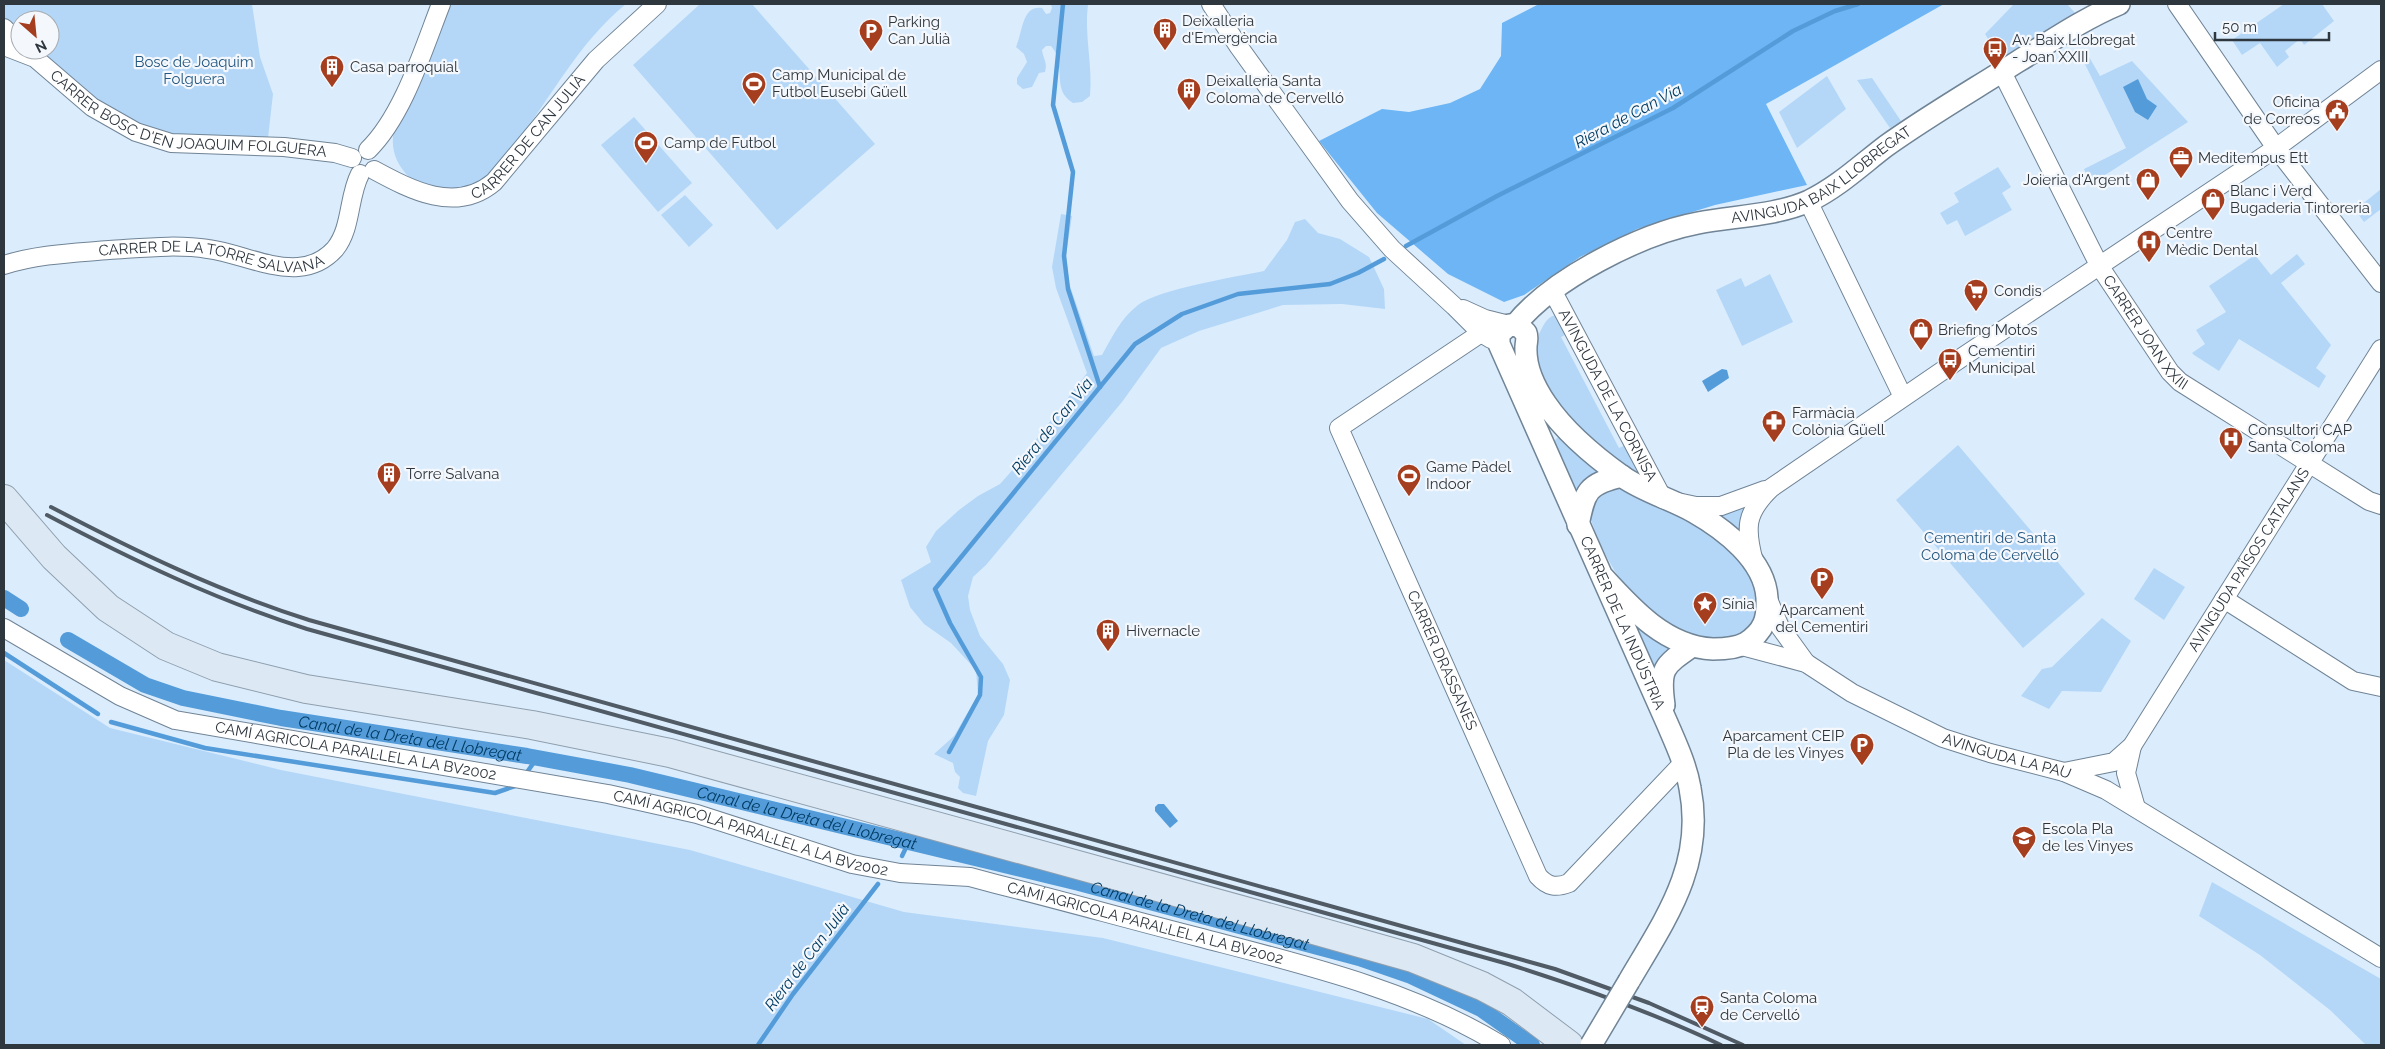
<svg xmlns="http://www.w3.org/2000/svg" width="2385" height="1049" font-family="Raleway,sans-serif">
<rect width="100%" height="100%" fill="#dbedfd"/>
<g fill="#b4d7f8">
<polygon points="4,4 252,4 260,57 273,94 268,138 187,138 127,121 112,112 39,50 50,50 50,20 20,20 20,33 4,20"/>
<path d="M449,4H626C579,42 552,96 516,143C507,155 497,172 485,181C468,193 425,193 410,178C396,164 390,149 394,130Z"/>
<polygon points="700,4 752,4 875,144 777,230 633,65"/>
<path d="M1051,4H1088C1084,35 1093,66 1090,96L1082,102L1073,103C1050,89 1068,66 1051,46H1046L1042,50C1043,59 1048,62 1045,72L1039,73L1032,87L1023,89L1017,84V78L1027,62L1024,54L1016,47C1023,31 1022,5 1042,8L1046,14L1050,13L1052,8Z"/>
<polygon points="2014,4 2067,4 2076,14 2001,60 1985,34"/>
<polygon points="2284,4 2322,4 2334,21 2304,45 2300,39 2285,51 2289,57 2277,67 2260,43 2242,55 2232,40"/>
<polygon points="2088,55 2100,76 2132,61 2188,122 2091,184 2084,169 2126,148 2082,58"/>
<polygon points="1827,76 1846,109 1797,148 1779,112"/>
<polygon points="1872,78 1901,121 1890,128 1857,80"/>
<polygon points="634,117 692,183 658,212 601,145"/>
<polygon points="1998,167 2011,187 2002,193 2012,210 1965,236 1957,220 1947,225 1940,213 1959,202 1954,193"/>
<polygon points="2381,189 2381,209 2364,222 2355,210"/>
<polygon points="685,195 713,225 689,247 661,215"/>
<path d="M1061,214L1072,216L1066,255L1069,283L1094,356L1102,355C1112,337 1121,318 1138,305C1159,289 1235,277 1264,271L1287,240L1295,222L1305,219L1318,233L1340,239L1369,257L1384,289L1385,309L1342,304L1283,305L1199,331L1161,348L1122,402L986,565L973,577L968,596L970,610L980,636L1003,664L1010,680L1004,715L988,741L976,796L963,793L958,788L960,777L955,772L953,763L934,754L954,736L978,695L976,670L951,643L924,624L910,607L901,580L931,562L926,547L936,531L959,510L978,496L1000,484L1016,466L1087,373L1056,288L1052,267Z"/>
<polygon points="2297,254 2305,264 2281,283 2331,345 2316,368 2326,376 2319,388 2239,339 2219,371 2194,355 2192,353 2205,344 2196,330 2226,312 2209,286 2255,255 2271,275"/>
<polygon points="1770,274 1793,322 1742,346 1716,290 1741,278 1745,287"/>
<path d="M1558,315L1571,332L1561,337L1619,448L1630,443L1646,479C1608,458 1578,430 1552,396C1548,390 1540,383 1538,377C1534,367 1535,342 1540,332C1544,324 1548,315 1558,315Z"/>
<polygon points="1559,436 1597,468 1599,472 1589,476 1575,490 1552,443"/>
<polygon points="1958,445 2085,594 2023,648 1896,500"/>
<path d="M1615,488L1622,489C1653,504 1698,519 1723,542C1730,549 1740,559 1746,567C1759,587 1766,625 1738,636C1729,640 1714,639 1704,637C1643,628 1607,569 1589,514L1595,495Z"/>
<polygon points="1748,501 1741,534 1716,515"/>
<polygon points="2154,568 2185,587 2164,620 2134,599"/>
<polygon points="2102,618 2131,641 2101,692 2062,691 2049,709 2021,696 2042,669 2052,667"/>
<polygon points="1635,624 1672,647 1654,669 1630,625"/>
<polygon points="4,660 110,728 281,770 690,850 904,912 1103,938 1428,1019 1466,1045 4,1045"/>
<polygon points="2212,882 2381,979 2381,1045 2366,1045 2330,1010 2260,955 2199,916"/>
</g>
<polygon fill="#6db5f4" points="1539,4 1944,4 1766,104 1807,185 1715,205 1637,229 1580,257 1524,295 1504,302 1448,274 1377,213 1319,141 1382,109 1409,112 1450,103 1480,89 1501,56 1502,23"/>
<g fill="#549cd9">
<polygon points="2138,79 2147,99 2157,106 2148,120 2135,112 2123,87"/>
<polygon points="1722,369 1727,370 1729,378 1708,392 1702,381"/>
<polygon points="1158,804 1164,804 1178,821 1170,828 1155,811 1155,807"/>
</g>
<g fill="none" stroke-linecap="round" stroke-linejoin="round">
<g stroke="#549cd9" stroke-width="4.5">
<polyline points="1063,4 1053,105 1073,172 1064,256 1068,289 1100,387"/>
<polyline points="1406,246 1497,196 1673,108 1793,31 1835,11 1858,4"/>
<polyline points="4,653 98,714"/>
<polyline points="111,722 205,748 495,793 518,785"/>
<polyline points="949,752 980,695 981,677 950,623 935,589 1135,344 1182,314 1238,294 1330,284 1358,273 1384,259"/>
<polyline points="525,775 537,758"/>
<polyline points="902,856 913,833"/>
<polyline points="758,1045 793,994 878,884"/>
</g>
<g stroke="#549cd9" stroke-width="16">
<polyline points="4,598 21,609"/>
<path id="s1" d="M68,640L145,685L183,698L281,718L527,756L630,775L1079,883L1359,958L1411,976L1481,1009L1532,1045"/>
</g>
<defs>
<g id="minor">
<polyline points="1211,4 1239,47 1350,201 1392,249 1454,306 1481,333 1491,339"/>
<polyline points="2177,4 2276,148 2381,283"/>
<polyline points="4,28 20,44"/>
<path id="s2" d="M4,46L35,58L92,107L136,132L171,143L284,147L335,153L352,158"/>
<path id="s3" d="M2002,72L2100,267L2170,372L2180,382L2369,501L2381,505"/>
<path d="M368,150C403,116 423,50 441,4"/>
<path id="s4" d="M374,170C411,190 456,214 494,182L596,60L657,4"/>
<polyline points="1808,201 1903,397"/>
<path id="s5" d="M4,265C38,254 74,253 109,250C142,248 176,244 208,249C238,253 268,269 298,267C312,266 325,260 335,249C352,228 348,197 360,174"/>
<path id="s6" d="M1552,290L1663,499L1696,506H1721L1765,490"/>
<polyline points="1463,309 1485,319 1509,325"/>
<path id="s7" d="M1481,333L1339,428L1538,876C1548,887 1556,888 1569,883L1683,763"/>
<path d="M1754,562C1745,528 1745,513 1771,488L1964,356L2276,148L2381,70"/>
<polyline points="1767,597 1780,627 1806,663"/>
<polyline points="2224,599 2353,681 2381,687"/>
<path id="s8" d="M4,628L120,696L175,720L608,794L697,814L852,864L900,873L970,877L996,884C1064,901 1131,920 1198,937C1301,964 1409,989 1501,1045"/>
<path id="s9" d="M1742,646L1806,663L1852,693L1943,738L1990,753L2064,772L2106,790L2381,958"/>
<polyline points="2132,746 2126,773 2136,808"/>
<path id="s10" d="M2064,772L2114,762L2132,746L2381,349"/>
</g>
<g id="tertiary">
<path id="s11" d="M1515,325C1552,279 1640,234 1698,223C1734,216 1775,216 1809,201C1838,187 1861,165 1886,146C1928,116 1973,90 2017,62C2050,42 2083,19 2119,4"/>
<path d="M1578,525C1585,491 1587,484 1622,476"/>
<path id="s12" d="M1602,576C1632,609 1666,647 1713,649C1724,649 1737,648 1746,643C1764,631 1768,619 1767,598C1765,560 1724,529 1694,512C1671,499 1645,492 1623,477C1595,457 1565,432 1546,404C1535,388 1525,367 1526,347C1526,342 1528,338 1526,333L1519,326L1509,325L1499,334V344L1667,723C1676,744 1686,765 1690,788C1705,864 1666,918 1629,981"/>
<path d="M1664,705C1659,669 1663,666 1692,646"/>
</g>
<polyline id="primary" points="4,499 54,557 108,608 166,646 217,667 306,689 532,725 670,753 1296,925 1413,958 1482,986 1512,1002 1569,1045"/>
</defs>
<use href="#minor" stroke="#708496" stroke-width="20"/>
<use href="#tertiary" stroke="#708496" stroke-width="24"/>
<use href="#primary" stroke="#909fae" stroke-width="30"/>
<use href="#minor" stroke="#fff" stroke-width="18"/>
<use href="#tertiary" stroke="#fff" stroke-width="21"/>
<use href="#primary" stroke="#dce8f3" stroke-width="28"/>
<g stroke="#515b65" stroke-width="4">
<path d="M51,507C135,551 218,591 309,620L1555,969L1649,1003L1743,1045"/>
<path d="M47,515C132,560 216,600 307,629L1508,964C1581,987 1652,1012 1721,1045"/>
</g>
<defs>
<polyline id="tertiary-bridge" points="1591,1045 1629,981"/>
</defs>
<use href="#tertiary-bridge" stroke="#708496" stroke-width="24" stroke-linecap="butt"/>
<use href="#tertiary-bridge" stroke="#fff" stroke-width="21"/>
</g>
<defs>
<symbol id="building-pin" viewBox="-11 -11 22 30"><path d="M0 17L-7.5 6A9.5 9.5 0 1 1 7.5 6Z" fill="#a53d1f" stroke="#f4f8fc"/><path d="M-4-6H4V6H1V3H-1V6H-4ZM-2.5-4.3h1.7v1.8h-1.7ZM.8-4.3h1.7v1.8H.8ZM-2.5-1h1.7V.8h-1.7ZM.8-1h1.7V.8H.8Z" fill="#fff"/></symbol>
<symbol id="parking-pin" viewBox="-11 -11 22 30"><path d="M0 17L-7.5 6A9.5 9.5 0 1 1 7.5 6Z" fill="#a53d1f" stroke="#f4f8fc"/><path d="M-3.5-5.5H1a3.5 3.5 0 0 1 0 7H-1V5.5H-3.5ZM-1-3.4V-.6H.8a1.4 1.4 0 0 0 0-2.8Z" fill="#fff"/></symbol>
<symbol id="bus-pin" viewBox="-11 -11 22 30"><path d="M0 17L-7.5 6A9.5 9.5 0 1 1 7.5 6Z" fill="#a53d1f" stroke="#f4f8fc"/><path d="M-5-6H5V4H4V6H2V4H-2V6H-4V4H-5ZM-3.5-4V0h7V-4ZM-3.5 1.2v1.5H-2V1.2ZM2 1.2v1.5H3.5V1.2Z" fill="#fff"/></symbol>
<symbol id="stadium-pin" viewBox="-11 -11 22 30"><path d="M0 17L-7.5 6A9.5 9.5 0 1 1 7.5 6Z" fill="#a53d1f" stroke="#f4f8fc"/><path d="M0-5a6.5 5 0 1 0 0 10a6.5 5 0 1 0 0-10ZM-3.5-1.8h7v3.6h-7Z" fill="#fff"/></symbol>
<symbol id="civic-pin" viewBox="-11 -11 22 30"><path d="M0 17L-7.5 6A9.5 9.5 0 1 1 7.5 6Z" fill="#a53d1f" stroke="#f4f8fc"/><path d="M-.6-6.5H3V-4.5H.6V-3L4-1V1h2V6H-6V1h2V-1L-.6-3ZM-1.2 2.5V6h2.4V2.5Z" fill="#fff"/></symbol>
<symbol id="office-pin" viewBox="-11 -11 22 30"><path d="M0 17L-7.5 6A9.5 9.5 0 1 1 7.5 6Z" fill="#a53d1f" stroke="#f4f8fc"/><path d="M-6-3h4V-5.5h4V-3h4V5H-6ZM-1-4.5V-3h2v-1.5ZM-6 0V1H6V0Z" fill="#fff"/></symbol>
<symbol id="shop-pin" viewBox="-11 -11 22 30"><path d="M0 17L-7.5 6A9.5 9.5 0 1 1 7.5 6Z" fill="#a53d1f" stroke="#f4f8fc"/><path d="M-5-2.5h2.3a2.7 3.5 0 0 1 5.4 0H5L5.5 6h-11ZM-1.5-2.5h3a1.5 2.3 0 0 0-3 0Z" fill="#fff"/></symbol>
<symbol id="hospital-pin" viewBox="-11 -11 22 30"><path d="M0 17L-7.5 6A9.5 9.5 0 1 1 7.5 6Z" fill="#a53d1f" stroke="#f4f8fc"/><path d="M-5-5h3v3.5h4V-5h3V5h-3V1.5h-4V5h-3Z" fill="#fff"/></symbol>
<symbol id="supermarket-pin" viewBox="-11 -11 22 30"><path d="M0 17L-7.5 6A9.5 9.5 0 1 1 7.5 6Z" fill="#a53d1f" stroke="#f4f8fc"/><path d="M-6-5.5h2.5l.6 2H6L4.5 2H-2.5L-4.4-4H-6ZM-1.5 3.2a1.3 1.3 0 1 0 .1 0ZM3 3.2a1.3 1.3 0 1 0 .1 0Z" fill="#fff"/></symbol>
<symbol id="pharmacy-pin" viewBox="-11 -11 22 30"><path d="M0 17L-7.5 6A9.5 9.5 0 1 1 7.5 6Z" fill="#a53d1f" stroke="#f4f8fc"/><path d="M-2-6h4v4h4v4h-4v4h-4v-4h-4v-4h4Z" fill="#fff"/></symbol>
<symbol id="sight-pin" viewBox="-11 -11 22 30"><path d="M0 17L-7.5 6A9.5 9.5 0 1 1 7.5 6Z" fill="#a53d1f" stroke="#f4f8fc"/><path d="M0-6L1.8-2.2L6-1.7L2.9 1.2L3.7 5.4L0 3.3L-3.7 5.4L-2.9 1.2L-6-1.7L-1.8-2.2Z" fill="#fff"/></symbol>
<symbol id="school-pin" viewBox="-11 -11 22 30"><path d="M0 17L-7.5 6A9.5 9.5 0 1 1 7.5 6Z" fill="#a53d1f" stroke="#f4f8fc"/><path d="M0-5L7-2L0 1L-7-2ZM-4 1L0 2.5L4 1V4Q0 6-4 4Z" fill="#fff"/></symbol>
<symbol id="station-pin" viewBox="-11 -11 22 30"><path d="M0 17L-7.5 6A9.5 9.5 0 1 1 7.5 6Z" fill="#a53d1f" stroke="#f4f8fc"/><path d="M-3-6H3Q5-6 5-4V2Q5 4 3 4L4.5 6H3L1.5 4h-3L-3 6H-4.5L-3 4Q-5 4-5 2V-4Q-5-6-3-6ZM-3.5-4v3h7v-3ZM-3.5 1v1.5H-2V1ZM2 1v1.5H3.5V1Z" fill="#fff"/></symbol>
</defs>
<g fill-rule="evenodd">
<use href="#building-pin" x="1151" y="16" width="28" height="38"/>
<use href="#parking-pin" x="857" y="17" width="28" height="38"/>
<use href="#bus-pin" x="1981" y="35" width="28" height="38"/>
<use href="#building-pin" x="318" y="53" width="28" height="38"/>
<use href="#stadium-pin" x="740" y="70" width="28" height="38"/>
<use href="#building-pin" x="1175" y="76" width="28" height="38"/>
<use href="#civic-pin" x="2323" y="97" width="28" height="38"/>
<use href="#stadium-pin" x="632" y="129" width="28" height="38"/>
<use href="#office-pin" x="2167" y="144" width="28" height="38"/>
<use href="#shop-pin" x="2134" y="166" width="28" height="38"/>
<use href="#shop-pin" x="2199" y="186" width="28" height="38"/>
<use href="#hospital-pin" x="2135" y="228" width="28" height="38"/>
<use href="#supermarket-pin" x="1962" y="277" width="28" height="38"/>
<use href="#shop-pin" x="1907" y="316" width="28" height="38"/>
<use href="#bus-pin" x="1936" y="346" width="28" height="38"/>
<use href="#pharmacy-pin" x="1760" y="408" width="28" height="38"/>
<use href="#hospital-pin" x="2217" y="425" width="28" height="38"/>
<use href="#building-pin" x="375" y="460" width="28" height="38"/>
<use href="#stadium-pin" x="1395" y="462" width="28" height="38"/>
<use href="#parking-pin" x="1808" y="565" width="28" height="38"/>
<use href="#sight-pin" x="1691" y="590" width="28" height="38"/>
<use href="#building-pin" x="1094" y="617" width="28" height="38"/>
<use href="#parking-pin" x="1848" y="731" width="28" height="38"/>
<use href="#school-pin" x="2010" y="824" width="28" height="38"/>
<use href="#station-pin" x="1688" y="993" width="28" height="38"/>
</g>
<g text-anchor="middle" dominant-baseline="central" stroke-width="4.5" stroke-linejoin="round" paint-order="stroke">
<g font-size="15" fill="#2e363e" stroke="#f4f8fc" text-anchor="start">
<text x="1182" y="21">Deixalleria<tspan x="1182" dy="17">d'Emergència</tspan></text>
<text x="888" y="22">Parking<tspan x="888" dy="17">Can Julià</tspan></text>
<text x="2012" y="40">Av. Baix Llobregat<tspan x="2012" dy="17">- Joan XXIII</tspan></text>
<text x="350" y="67">Casa parroquial</text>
<text x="772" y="75">Camp Municipal de<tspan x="772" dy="17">Futbol Eusebi Güell</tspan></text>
<text x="1206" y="81">Deixalleria Santa<tspan x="1206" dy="17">Coloma de Cervelló</tspan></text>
<text x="2320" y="102" text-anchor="end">Oficina<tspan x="2320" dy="17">de Correos</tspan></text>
<text x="664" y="143">Camp de Futbol</text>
<text x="2198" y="158">Meditempus Ett</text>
<text x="2130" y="180" text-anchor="end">Joieria d'Argent</text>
<text x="2230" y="191">Blanc i Verd<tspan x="2230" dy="17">Bugaderia Tintoreria</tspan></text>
<text x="2166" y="233">Centre<tspan x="2166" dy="17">Mèdic Dental</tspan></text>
<text x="1994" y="291">Condis</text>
<text x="1938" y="330">Briefing Motos</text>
<text x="1968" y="351">Cementiri<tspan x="1968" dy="17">Municipal</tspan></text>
<text x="1792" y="413">Farmàcia<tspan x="1792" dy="17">Colònia Güell</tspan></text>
<text x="2248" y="430">Consultori CAP<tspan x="2248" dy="17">Santa Coloma</tspan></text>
<text x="1426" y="467">Game Pàdel<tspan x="1426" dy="17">Indoor</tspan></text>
<text x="406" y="474">Torre Salvana</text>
<text x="1722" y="604">Sínia</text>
<text x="1822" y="610" text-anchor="middle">Aparcament<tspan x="1822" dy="17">del Cementiri</tspan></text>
<text x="1126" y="631">Hivernacle</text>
<text x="1844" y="736" text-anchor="end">Aparcament CEIP<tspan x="1844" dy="17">Pla de les Vinyes</tspan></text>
<text x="2042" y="829">Escola Pla<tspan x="2042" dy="17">de les Vinyes</tspan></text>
<text x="1720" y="998">Santa Coloma<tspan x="1720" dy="17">de Cervelló</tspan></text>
</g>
<g font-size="15" fill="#245781" stroke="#f4f8fc">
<text x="194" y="62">Bosc de Joaquim<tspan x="194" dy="17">Folguera</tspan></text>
<text x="1990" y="538">Cementiri de Santa<tspan x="1990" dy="17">Coloma de Cervelló</tspan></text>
</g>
<g font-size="15" fill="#2e363e" stroke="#f4f8fc">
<text stroke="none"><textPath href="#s2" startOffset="204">CARRER BOSC D'EN JOAQUIM FOLGUERA</textPath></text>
<text stroke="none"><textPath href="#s4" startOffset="185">CARRER DE CAN JULIÀ</textPath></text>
<text stroke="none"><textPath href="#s11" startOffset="348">AVINGUDA BAIX LLOBREGAT</textPath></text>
<text stroke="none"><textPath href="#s5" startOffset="210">CARRER DE LA TORRE SALVANA</textPath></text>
<text stroke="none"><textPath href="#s3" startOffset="298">CARRER JOAN XXIII</textPath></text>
<text stroke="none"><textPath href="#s6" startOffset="119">AVINGUDA DE LA CORNISA</textPath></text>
<text stroke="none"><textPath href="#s10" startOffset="295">AVINGUDA PAÏSOS CATALANS</textPath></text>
<text stroke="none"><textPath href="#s12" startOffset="950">CARRER DE LA INDÚSTRIA</textPath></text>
<text stroke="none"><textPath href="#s7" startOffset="425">CARRER DRASSANES</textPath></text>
<text stroke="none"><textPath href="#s8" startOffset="378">CAMÍ AGRICOLA PARAL·LEL A LA BV2002</textPath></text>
<text stroke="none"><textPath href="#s9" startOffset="289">AVINGUDA LA PAU</textPath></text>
<text stroke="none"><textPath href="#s8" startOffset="782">CAMÍ AGRICOLA PARAL·LEL A LA BV2002</textPath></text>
<text stroke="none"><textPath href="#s8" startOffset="1188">CAMÍ AGRICOLA PARAL·LEL A LA BV2002</textPath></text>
</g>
<g font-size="16" font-style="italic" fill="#013b63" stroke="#f4f8fc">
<text transform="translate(1628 116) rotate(-28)">Riera de Can Via</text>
<text transform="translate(1052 426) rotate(-51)">Riera de Can Via</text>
<text stroke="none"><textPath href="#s1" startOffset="360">Canal de la Dreta del Llobregat</textPath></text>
<text stroke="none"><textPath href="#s1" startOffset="765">Canal de la Dreta del Llobregat</textPath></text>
<text stroke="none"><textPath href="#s1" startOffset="1170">Canal de la Dreta del Llobregat</textPath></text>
<text transform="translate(807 957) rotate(-53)">Riera de Can Julià</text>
</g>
</g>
<rect width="2385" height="1049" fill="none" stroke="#2e363e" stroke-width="10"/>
<g transform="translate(35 35) rotate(153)"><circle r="24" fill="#f4f8fc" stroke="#a5aab0"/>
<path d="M0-4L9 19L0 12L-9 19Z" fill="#a53d1f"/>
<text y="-8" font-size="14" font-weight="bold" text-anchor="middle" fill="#2e363e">N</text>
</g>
<path d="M2215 32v8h114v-8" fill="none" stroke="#2e363e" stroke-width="2.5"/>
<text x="2222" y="32" font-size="15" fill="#2e363e" stroke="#f4f8fc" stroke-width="4" paint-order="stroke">50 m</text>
</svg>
